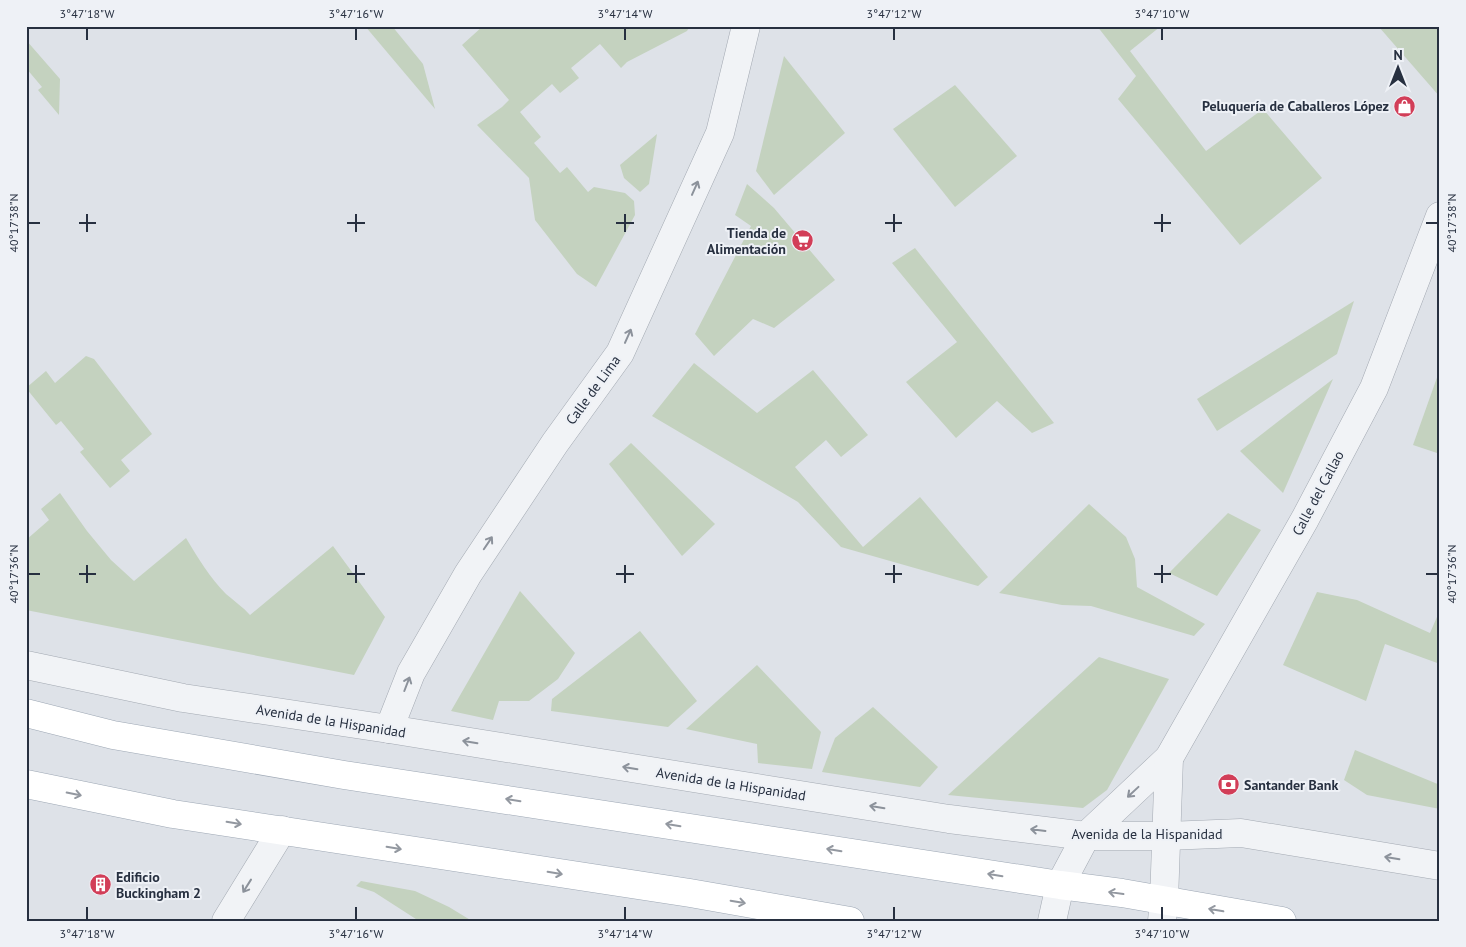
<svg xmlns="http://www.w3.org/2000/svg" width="1466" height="947" font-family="'PT Sans',sans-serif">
<rect width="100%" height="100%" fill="#dee2e8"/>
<g fill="#c4d2bf">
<polygon points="365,26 392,26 423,64 435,109"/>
<polygon points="483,26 690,26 687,31 627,62 621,68 600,44 571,68 579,78 560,93 552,84 520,112 541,137 534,143 560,173 567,167 588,192 594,187 625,193 634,201 635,215 596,287 577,274 535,220 529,178 477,125 502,107 509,100 462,45"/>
<polygon points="1097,26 1161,26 1130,51 1206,151 1263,109 1322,178 1240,245 1118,99 1136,76"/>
<polygon points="1380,26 1440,26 1440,97 1379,27"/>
<polygon points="26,40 60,79 59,115 38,90 42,87 26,68"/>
<polygon points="784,56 845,133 774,195 756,171"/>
<polygon points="955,85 1017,156 955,207 893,129"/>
<polygon points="657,134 649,184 640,192 624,178 620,165"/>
<polygon points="747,184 774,208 835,280 774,328 753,319 714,356 695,334 751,226 735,215"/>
<polygon points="915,248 1054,423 1032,433 997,401 956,438 906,382 957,342 892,263"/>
<polygon points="1354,301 1337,354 1217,431 1197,399"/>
<polygon points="86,356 94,359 152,434 121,460 130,471 110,488 80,452 84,449 61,421 56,425 26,388 46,371 55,383"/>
<polygon points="694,363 757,413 813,370 868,435 841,457 826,440 795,467 863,547 920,497 988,577 978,586 841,547 798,502 652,416"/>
<polygon points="1440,369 1440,454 1413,445"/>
<polygon points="1333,379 1283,493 1240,451"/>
<polygon points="631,443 715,524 682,556 609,464"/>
<path d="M60,493L87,531L111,560L134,581L186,538C198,558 210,578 226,594C234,601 243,607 250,615L333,546L385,617L354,675L26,610V540L49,520L41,509Z"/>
<polygon points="1089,504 1126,537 1135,559 1137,587 1205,624 1194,636 1091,606 1062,605 999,593"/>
<polygon points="1228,513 1261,530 1217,596 1169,573"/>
<polygon points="520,591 575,653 558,679 529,701 499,701 493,720 451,711"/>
<polygon points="1317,592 1357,600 1430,633 1440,610 1440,664 1385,644 1366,701 1283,665"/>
<polygon points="640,631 697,701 668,727 551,711 552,699"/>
<polygon points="1099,657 1169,679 1107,790 1083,808 948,795"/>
<polygon points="757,665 821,732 812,769 758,763 757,744 686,729"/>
<polygon points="873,707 938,767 920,787 822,772 835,738"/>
<polygon points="1355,750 1440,785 1440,809 1367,795 1344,780"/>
<polygon points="361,881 415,891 449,907 472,921 419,921 374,892 356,886"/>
</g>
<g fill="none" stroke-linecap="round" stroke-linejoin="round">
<defs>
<g id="minor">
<polyline points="26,665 183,698 389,729 949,819 1086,836 1167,836 1241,833 1440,866"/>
<polyline points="389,729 411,673 468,574 555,443 620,353 720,133 746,26"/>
<polyline points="226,921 282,830"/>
</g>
<g id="tertiary">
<polyline points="1052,921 1060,885 1086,836 1169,758 1305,519 1374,388 1440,216"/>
<polyline points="1162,921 1164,901 1169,758"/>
</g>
<g id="primary">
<polyline points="26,713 113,735 344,775 1060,885 1122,893 1282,921"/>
<polyline points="26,784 173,814 690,893 850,921"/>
</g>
</defs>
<use href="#minor" stroke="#a3a9b2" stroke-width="29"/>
<use href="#tertiary" stroke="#a3a9b2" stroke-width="29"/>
<use href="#primary" stroke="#9da7b4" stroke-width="29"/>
<use href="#minor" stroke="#f1f3f6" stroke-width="28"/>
<use href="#tertiary" stroke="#f1f3f6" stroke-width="28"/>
<use href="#primary" stroke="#fff" stroke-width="28"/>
</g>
<defs><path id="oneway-shaft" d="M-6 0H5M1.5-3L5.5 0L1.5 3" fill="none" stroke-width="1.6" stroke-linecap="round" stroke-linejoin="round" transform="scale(1.25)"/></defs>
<g stroke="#8c929b">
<use href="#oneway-shaft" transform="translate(695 188) rotate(-66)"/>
<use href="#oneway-shaft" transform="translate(628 336) rotate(-66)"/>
<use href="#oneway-shaft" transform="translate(488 543) rotate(-56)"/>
<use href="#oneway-shaft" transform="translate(407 684) rotate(-69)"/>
<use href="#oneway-shaft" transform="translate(470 742) rotate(-171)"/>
<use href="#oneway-shaft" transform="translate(630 768) rotate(-171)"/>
<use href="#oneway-shaft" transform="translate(1133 792) rotate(137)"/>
<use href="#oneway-shaft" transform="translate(877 807) rotate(-171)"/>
<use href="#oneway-shaft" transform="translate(1038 830) rotate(-173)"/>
<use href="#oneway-shaft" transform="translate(1392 858) rotate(-171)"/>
<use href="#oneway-shaft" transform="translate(247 886) rotate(122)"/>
</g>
<g stroke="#9398a0">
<use href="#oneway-shaft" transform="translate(74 794) rotate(11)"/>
<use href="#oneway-shaft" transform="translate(513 800) rotate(-171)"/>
<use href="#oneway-shaft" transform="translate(234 823) rotate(9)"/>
<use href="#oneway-shaft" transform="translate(673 825) rotate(-171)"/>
<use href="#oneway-shaft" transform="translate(394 848) rotate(9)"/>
<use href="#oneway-shaft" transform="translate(834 850) rotate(-171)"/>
<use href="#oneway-shaft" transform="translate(555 873) rotate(9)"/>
<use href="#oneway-shaft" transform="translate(995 875) rotate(-171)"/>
<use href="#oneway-shaft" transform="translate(1116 893) rotate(-172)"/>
<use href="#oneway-shaft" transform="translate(738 902) rotate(10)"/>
<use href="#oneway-shaft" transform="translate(1216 910) rotate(-170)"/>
</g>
<path fill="none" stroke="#273040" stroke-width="2" d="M87,28V40M356,28V40M625,28V40M894,28V40M1162,28V40M87,214V232M356,214V232M625,214V232M894,214V232M1162,214V232M28,223H40M79,223H96M347,223H365M616,223H634M885,223H902M1154,223H1171M1426,223H1438M87,565V583M356,565V583M625,565V583M894,565V583M1162,565V583M28,574H40M79,574H96M347,574H365M616,574H634M885,574H902M1154,574H1171M1426,574H1438M87,907V920M356,907V920M625,907V920M894,907V920M1162,907V920"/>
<defs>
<symbol id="shop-disc" viewBox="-11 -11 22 22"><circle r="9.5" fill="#d23e58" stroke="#eef1f6"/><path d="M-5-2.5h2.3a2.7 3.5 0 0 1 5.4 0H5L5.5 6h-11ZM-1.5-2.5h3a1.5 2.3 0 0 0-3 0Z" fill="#fff"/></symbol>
<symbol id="supermarket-disc" viewBox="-11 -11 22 22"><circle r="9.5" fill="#d23e58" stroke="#eef1f6"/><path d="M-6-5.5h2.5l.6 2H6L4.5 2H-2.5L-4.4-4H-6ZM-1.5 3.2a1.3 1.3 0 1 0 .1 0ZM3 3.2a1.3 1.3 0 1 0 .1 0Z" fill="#fff"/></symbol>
<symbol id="bank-disc" viewBox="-11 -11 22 22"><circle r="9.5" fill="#d23e58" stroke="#eef1f6"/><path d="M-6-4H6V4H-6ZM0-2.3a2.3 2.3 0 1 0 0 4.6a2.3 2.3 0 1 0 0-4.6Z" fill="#fff"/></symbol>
<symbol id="building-disc" viewBox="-11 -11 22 22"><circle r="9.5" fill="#d23e58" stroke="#eef1f6"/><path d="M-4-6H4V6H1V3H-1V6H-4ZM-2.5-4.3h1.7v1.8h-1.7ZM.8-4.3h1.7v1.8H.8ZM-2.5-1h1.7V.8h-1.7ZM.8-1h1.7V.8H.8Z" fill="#fff"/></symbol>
</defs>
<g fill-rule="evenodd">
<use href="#shop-disc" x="1392" y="94" width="25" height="25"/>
<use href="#supermarket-disc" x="790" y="228" width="25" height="25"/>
<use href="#bank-disc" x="1216" y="772" width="25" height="25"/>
<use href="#building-disc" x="88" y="872" width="25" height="25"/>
</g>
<g text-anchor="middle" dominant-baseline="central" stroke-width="4" stroke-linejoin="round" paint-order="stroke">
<g font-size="14" font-weight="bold" fill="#273040" stroke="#eef1f6" text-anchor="end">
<text x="1389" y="106">Peluquería de Caballeros López</text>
<text x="786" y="233">Tienda de<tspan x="786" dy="16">Alimentación</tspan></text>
<text x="1244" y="785" text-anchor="start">Santander Bank</text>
<text x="116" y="877" text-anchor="start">Edificio<tspan x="116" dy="16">Buckingham 2</tspan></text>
</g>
<g font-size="14" fill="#273040" stroke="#eef1f6">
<text transform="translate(593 390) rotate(-54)">Calle de Lima</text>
<text transform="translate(1318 493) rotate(-62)">Calle del Callao</text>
<text transform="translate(331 721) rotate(9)">Avenida de la Hispanidad</text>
<text transform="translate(731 784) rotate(9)">Avenida de la Hispanidad</text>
<text x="1147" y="834">Avenida de la Hispanidad</text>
</g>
</g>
<rect width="1466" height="947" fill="none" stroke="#eef1f6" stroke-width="55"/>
<g transform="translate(1398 68)" stroke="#eef1f6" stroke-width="4" paint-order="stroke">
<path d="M0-4L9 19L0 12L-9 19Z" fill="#273040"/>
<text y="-8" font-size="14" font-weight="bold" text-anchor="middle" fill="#273040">N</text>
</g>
<rect x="28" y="28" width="1410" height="892" fill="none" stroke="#273040" stroke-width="2"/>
<g font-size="12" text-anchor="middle" fill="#273040">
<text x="87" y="18">3°47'18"W</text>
<text x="356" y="18">3°47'16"W</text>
<text x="625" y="18">3°47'14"W</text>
<text x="894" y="18">3°47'12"W</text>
<text x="1162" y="18">3°47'10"W</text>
<text transform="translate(14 223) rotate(-90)" y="4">40°17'38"N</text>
<text transform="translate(1452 223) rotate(-90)" y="4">40°17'38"N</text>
<text transform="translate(14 574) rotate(-90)" y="4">40°17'36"N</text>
<text transform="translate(1452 574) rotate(-90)" y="4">40°17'36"N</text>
<text x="87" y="938">3°47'18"W</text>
<text x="356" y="938">3°47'16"W</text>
<text x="625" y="938">3°47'14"W</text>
<text x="894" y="938">3°47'12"W</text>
<text x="1162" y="938">3°47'10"W</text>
</g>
</svg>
